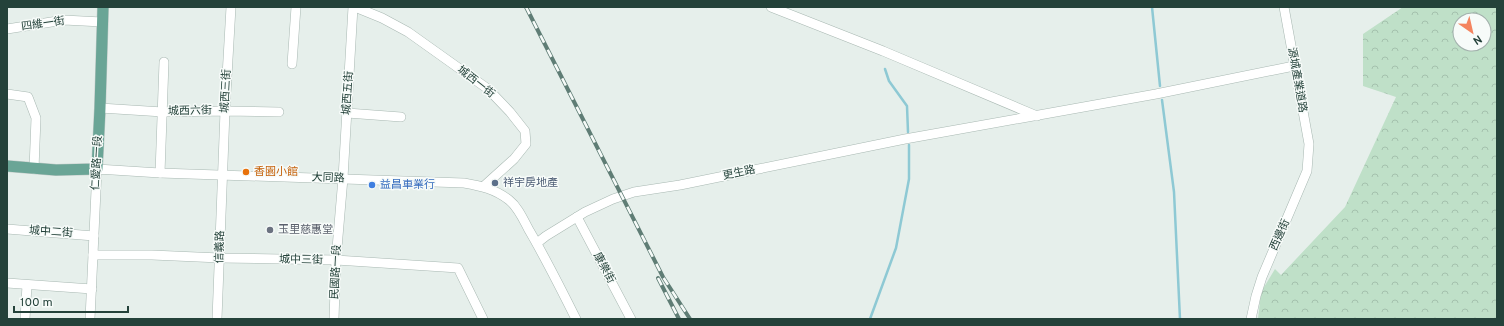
<svg xmlns="http://www.w3.org/2000/svg" width="1504" height="326" font-family="Overpass,'Noto Sans TC',sans-serif">
<defs>
<pattern id="forest-crowns" width="20" height="18" patternUnits="userSpaceOnUse"><rect width="20" height="18" fill="#bfe0c8"/><path d="M2 6a3 3 0 1 1 6 0M12 15a3 3 0 1 1 6 0" fill="none" stroke="#a4c1ad"/></pattern>
</defs>
<rect width="100%" height="100%" fill="#e6efeb"/>
<path fill="url(#forest-crowns)" fill-rule="evenodd" d="M1403,7H1497V319H1258L1261,292L1275,269L1281,275L1345,207L1396,97L1363,86V34ZM1460,20H1484V44H1460Z"/>
<g fill="none" stroke-linecap="round" stroke-linejoin="round">
<g stroke="#8ec9d4" stroke-width="2.5">
<polyline points="1152,7 1160,86"/>
<polyline points="885,69 889,81 907,106 908,132"/>
<polyline points="1162,100 1174,192 1180,319"/>
<polyline points="870,319 896,248 909,179 909,145"/>
</g>
<defs>
<g id="minor">
<polyline points="355,7 382,18 408,32 488,89 510,112 525,131 526,144 514,159 484,186"/>
<polyline points="771,7 883,51 1037,116"/>
<polyline points="7,29 64,20 102,22"/>
<polyline points="292,64 296,7"/>
<polyline points="7,94 28,97 36,118 34,169"/>
<polyline points="100,108 163,112 225,111 279,112"/>
<polyline points="347,113 401,117"/>
<polyline points="160,173 164,62"/>
<polyline points="577,217 631,319"/>
<polyline points="7,229 94,236"/>
<polyline points="537,243 546,236 585,212 613,199 634,192 680,185 905,139 1156,94 1294,66"/>
<polyline points="93,255 152,255 220,258 336,260 458,268 483,319"/>
<polyline points="7,283 92,289"/>
<polyline points="25,319 27,285"/>
<path d="M90,319L97,169L160,173L464,183C481,186 495,189 509,200C518,207 523,219 529,230C546,259 561,289 576,319"/>
<polyline points="217,319 225,111 231,7"/>
<polyline points="334,319 336,260 343,178 353,7"/>
<polyline points="1251,319 1256,296 1262,277 1307,171 1309,144 1284,7"/>
</g>
<polyline id="major" points="7,166 56,170 97,169 100,108 103,7"/>
</defs>
<use href="#minor" stroke="#a8b8b2" stroke-width="10"/>
<use href="#major" stroke="#c2cac8" stroke-width="12"/>
<use href="#minor" stroke="#fff" stroke-width="9"/>
<use href="#major" stroke="#6aa596" stroke-width="11"/>
<defs>
<g id="rail">
<polyline points="526,7 663,277 690,319"/>
<polyline points="658,278 679,319"/>
</g>
</defs>
<use href="#rail" stroke="#5f7d75" stroke-width="4"/>
<use href="#rail" stroke="#f7fbf9" stroke-width="2.5" stroke-dasharray="8" stroke-linecap="butt"/>
</g>
<circle fill="#e8710a" stroke="#f7fbf9" stroke-width="1.5" cx="246" cy="172" r="4"/>
<circle fill="#5c6f8a" stroke="#f7fbf9" stroke-width="1.5" cx="495" cy="183" r="4"/>
<circle fill="#3f7fe0" stroke="#f7fbf9" stroke-width="1.5" cx="372" cy="185" r="4"/>
<circle fill="#6b7280" stroke="#f7fbf9" stroke-width="1.5" cx="270" cy="230" r="4"/>
<g text-anchor="middle" dominant-baseline="central" stroke-width="3" stroke-linejoin="round" paint-order="stroke">
<g font-size="11" fill="#24423a" stroke="#f7fbf9">
<text transform="translate(43 24) rotate(-8)">四維一街</text>
<text transform="translate(1297 80) rotate(80)">源城產業道路</text>
<text transform="translate(476 82) rotate(38)">城西一街</text>
<text transform="translate(226 91) rotate(-87)">城西三街</text>
<text transform="translate(348 93) rotate(-86)">城西五街</text>
<text transform="translate(190 111) rotate(-1)">城西六街</text>
<text transform="translate(97 163) rotate(-87)">仁愛路一段</text>
<text transform="translate(739 173) rotate(-12)">更生路</text>
<text transform="translate(328 178) rotate(2)">大同路</text>
<text transform="translate(51 232) rotate(4)">城中二街</text>
<text transform="translate(1280 235) rotate(-66)">西邊街</text>
<text transform="translate(220 247) rotate(-88)">信義路</text>
<text transform="translate(301 260) rotate(1)">城中三街</text>
<text transform="translate(604 268) rotate(62)">康樂街</text>
<text transform="translate(336 272) rotate(-87)">民國路一段</text>
</g>
<g font-size="11" fill="#c56008" stroke="#f7fbf9" text-anchor="start">
<text x="254" y="172">香園小館</text>
</g>
<g font-size="11" fill="#4e5e75" stroke="#f7fbf9" text-anchor="start">
<text x="503" y="183">祥宇房地產</text>
</g>
<g font-size="11" fill="#366cbe" stroke="#f7fbf9" text-anchor="start">
<text x="380" y="185">益昌車業行</text>
</g>
<g font-size="11" fill="#5b616d" stroke="#f7fbf9" text-anchor="start">
<text x="278" y="230">玉里慈惠堂</text>
</g>
</g>
<rect width="1504" height="326" fill="none" stroke="#24423a" stroke-width="16"/>
<g transform="translate(1472 32) rotate(146)"><circle r="19" fill="#f7fbf9" stroke="#a3b1ad"/>
<path d="M0-3L7 15L0 10L-7 15Z" fill="#f4845f"/>
<text y="-6" font-size="11" font-weight="bold" text-anchor="middle" fill="#24423a">N</text>
</g>
<path d="M14 306v6h114v-6" fill="none" stroke="#24423a" stroke-width="2"/>
<text x="20" y="306" font-size="12" fill="#24423a" stroke="#f7fbf9" stroke-width="3" paint-order="stroke">100 m</text>
</svg>
